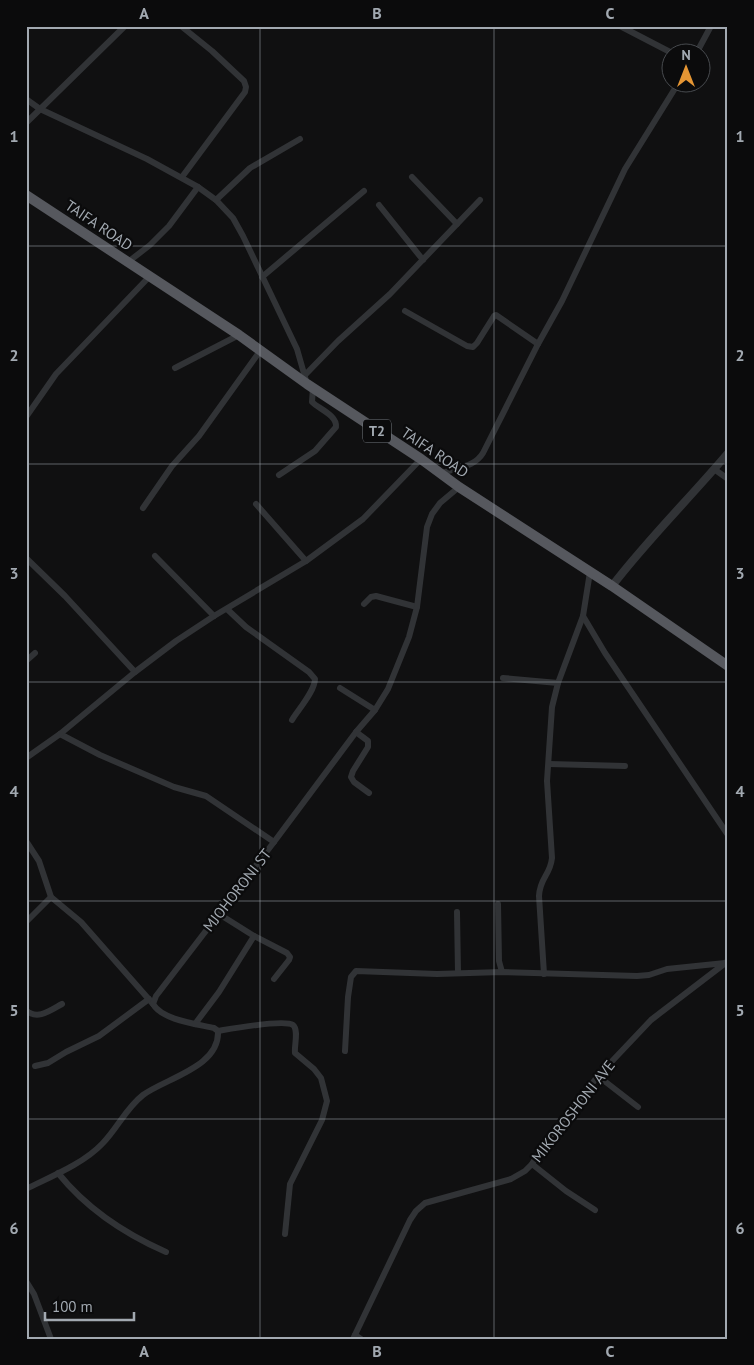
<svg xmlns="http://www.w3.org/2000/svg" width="754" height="1365" font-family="'PT Sans',sans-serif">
<rect width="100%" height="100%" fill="#101011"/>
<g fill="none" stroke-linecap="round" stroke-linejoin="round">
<g stroke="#313336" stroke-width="6">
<polyline points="181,26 212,51 244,81 246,87 245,92 182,177"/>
<polyline points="620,26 672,53"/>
<polyline points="697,52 711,26"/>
<polyline points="26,99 40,109 147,159 198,187 216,200 233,218 243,236 297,349 307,384"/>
<polyline points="26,123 125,26"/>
<polyline points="412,177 457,224"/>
<polyline points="216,200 250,168 300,139"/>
<polyline points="379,205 423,260"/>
<polyline points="128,262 150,245 169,226 198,187"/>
<polyline points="262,277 364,191"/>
<polyline points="405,311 467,346 473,347 477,343 494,316 496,315 538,344"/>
<polyline points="175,368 239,335"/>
<polyline points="305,375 338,341 390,294 480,200"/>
<polyline points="26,417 56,374 149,277"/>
<polyline points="714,469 728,479"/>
<path d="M440,474C456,467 474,468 483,453L538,344L562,301L625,169L679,82"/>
<path d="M279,475L315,451L336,427C337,415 319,409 312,402L313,388"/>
<polyline points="256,504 306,561"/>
<polyline points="143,508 172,466 199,436 260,351"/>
<polyline points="155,556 214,616"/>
<polyline points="26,558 65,596 135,672"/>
<polyline points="364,604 371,597 376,596 417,607"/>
<path d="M227,609L246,627L309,672L315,679C315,691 298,710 292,720"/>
<polyline points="583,616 605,653 728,835"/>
<polyline points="26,661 35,653"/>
<polyline points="503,678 558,683"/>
<polyline points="340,688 375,710"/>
<polyline points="356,732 368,741 368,747 353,771 351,777 354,782 369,793"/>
<polyline points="60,734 100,755 174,787 206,796 274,842"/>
<polyline points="26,758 60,734 135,672 176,641 214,616 306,561 363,519 421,459"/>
<polyline points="549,764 625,766"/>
<polyline points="26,841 39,861 51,897 81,922 153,1004"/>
<polyline points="498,904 499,961 502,972"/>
<polyline points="457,912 458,973"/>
<polyline points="219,914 254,936 287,953 290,957 289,960 274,979"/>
<polyline points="26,922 51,897"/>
<path d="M544,974L539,896C540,877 550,876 552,858L547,781L552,707L558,683L583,616L590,572"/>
<path d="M26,1010C37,1021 51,1010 62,1004"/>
<polyline points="195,1024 219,992 254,936"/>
<path d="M218,1031C230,1029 284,1019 293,1025C299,1030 294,1046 295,1053L314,1069L321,1078L327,1101L322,1120L290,1184L285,1234"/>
<polyline points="345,1051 348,997 351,977 356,971 437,974 502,972 637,976 649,975 667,969 725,963"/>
<polyline points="35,1066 48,1063 66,1052 99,1036 149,999"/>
<polyline points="598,1076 638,1107"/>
<polyline points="532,1164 566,1191 595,1210"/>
<path d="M58,1173C87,1209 125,1234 166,1252"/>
<path d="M26,1189C50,1177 83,1164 102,1144C117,1129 126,1108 143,1095C166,1078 220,1067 218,1031L214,1028C197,1024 162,1020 153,1004L156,996L274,842L356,732L375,710L388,689L409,637L417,607L427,527L432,514L440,503L459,487"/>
<polyline points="26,1281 34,1294 51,1339"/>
<polyline points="355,1335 361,1339"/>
<polyline points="353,1339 410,1220 416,1211 425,1203 511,1179 525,1171 532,1164 549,1138 598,1076 651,1020 728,961"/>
</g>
<path stroke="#313336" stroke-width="8" d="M612,586C648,539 690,498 728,453"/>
<polyline stroke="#56585e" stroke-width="10" points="26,195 239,335 307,384 421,459 459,487 612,586 728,666"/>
</g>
<path fill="none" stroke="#a2a9b1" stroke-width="1" stroke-opacity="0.55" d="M260,26V1339M494,26V1339M26,246H728M26,464H728M26,682H728M26,901H728M26,1119H728"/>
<g text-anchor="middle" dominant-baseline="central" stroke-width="4.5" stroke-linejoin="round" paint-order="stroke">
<rect fill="#0b0b0c" stroke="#757a80" stroke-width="1" x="363" y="419.5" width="28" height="23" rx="4"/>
<g font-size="14" font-weight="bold" fill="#a2a9b1">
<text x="377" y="431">T2</text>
</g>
<g font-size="15" fill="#a2a9b1" stroke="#0b0b0c">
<text transform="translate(99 225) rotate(34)">TAIFA ROAD</text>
<text transform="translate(435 452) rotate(34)">TAIFA ROAD</text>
<text transform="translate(237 890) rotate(-52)">MJOHORONI ST</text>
<text transform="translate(573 1111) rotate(-52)">MIKOROSHONI AVE</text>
</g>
</g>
<rect width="754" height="1365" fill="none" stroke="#0b0b0c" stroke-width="55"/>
<g transform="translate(686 68)"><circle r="24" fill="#0b0b0c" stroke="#474a4e"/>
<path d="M0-4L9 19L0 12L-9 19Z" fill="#e59634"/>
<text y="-8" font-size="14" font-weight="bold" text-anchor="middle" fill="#a2a9b1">N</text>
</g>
<path d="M45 1312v8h89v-8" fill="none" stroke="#a2a9b1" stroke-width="2.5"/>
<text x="52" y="1312" font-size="15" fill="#a2a9b1" stroke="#0b0b0c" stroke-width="4" paint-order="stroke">100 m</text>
<rect x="28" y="28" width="698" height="1310" fill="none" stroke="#a2a9b1" stroke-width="2"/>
<g font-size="16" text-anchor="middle" font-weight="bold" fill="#a2a9b1">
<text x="144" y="19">A</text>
<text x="377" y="19">B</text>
<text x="610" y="19">C</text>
<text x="14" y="142">1</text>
<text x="740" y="142">1</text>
<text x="14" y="361">2</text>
<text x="740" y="361">2</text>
<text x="14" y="579">3</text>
<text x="740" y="579">3</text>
<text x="14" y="797">4</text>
<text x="740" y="797">4</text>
<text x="14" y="1016">5</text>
<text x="740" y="1016">5</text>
<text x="14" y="1234">6</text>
<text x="740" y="1234">6</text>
<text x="144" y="1357">A</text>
<text x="377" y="1357">B</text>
<text x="610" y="1357">C</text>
</g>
</svg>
